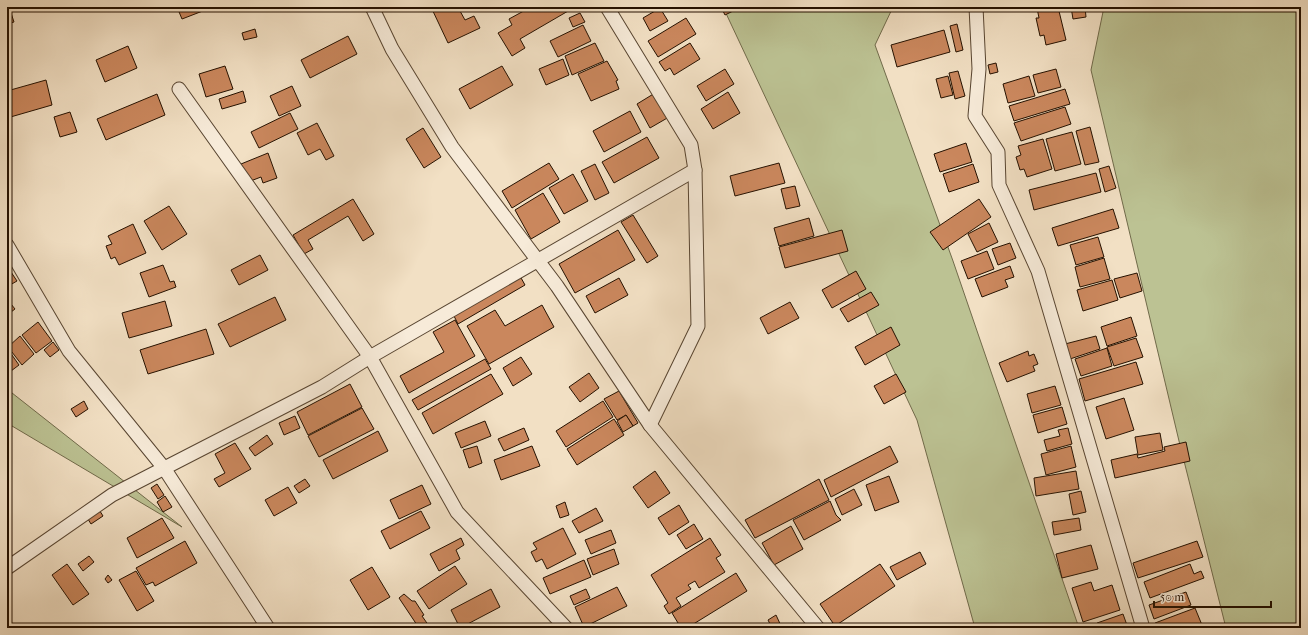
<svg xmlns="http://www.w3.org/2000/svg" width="1308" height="635" font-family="'IM FELL French Canon',serif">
<rect width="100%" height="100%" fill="#f2e0c4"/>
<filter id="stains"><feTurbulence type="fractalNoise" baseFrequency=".005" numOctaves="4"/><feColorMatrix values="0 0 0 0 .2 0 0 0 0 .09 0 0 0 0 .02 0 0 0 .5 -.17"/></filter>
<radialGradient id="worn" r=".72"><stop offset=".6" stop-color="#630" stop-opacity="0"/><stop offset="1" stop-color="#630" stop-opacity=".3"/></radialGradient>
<g fill="#bcc293" stroke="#706a4a">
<polygon points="723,7 893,7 875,45 953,261 1079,628 975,628 917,420"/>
<polygon points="1104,7 1301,7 1301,628 1226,628 1179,441 1091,70"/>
<polygon points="7,389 182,527 7,423"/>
</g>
<g fill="#ca875d" stroke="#251100">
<polygon points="7,7 9,7 14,22 7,24"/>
<polygon points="177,7 213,7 182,19"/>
<polygon points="431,7 468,7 460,11 465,20 474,16 480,28 448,43"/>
<polygon points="531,7 575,7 520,39 525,48 512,56 498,33 512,25 509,19"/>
<polygon points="721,7 741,7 725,15"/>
<polygon points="1058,7 1066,40 1046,45 1044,35 1040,36 1036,18 1039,18 1037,8"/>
<polygon points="1071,7 1085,7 1086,17 1073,19"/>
<polygon points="660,8 668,21 650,31 643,18"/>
<polygon points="580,13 585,22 573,27 569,18"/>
<polygon points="686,18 696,34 658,57 648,41"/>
<polygon points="957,24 963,50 956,52 950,26"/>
<polygon points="583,25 591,41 558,57 550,41"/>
<polygon points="255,29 257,37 244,40 242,33"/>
<polygon points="944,30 950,52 897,67 891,45"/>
<polygon points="348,36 357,54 310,78 301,60"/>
<polygon points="595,43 604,61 572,75 565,56"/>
<polygon points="690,43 700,59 674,75 670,68 665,71 659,62"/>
<polygon points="128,46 137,68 105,82 96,60"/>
<polygon points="563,59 569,75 546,85 539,69"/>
<polygon points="607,61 618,80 616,81 619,89 591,101 578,74"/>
<polygon points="996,63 998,72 990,74 988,65"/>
<polygon points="225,66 233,89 206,97 199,74"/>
<polygon points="502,66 513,85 470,109 459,89"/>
<polygon points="725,69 734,84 706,101 697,86"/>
<polygon points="1056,69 1061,87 1038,93 1033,75"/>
<polygon points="958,71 965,96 955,99 949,73"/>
<polygon points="948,76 953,95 941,98 936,79"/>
<polygon points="1029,76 1035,96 1008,103 1003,84"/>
<polygon points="46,80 52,105 7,118 7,91"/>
<polygon points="292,86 301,106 279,116 270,96"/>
<polygon points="1065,89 1070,104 1014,121 1009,106"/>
<polygon points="243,91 246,102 222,109 219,99"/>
<polygon points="728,92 740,113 713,129 701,109"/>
<polygon points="655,93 669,117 650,128 637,104"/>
<polygon points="157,94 165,115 106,140 97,119"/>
<polygon points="1065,107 1071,124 1021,141 1014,123"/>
<polygon points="630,111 641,132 604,152 593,131"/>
<polygon points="70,112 77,132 60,137 54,117"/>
<polygon points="290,113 298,129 259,148 251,132"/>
<polygon points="317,123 334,156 326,160 320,149 308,155 297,133"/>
<polygon points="1090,127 1099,162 1085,165 1076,131"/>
<polygon points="423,128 441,157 424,168 406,139"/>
<polygon points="1072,132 1081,164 1055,171 1046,139"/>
<polygon points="647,137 659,158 614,183 602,162"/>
<polygon points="1043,139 1052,169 1027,177 1024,169 1020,170 1016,157 1021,155 1018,146"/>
<polygon points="966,143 972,162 940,172 934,154"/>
<polygon points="268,153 277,178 263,183 261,177 248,182 241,164"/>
<polygon points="549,163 559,179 512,208 502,191"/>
<polygon points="779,163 785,183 735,196 730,176"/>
<polygon points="595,164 609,193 595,200 581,171"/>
<polygon points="973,164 979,182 949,192 943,174"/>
<polygon points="1109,166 1116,188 1105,192 1099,169"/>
<polygon points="1096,173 1101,192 1034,210 1029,190"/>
<polygon points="573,174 588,201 564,214 549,188"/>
<polygon points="795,186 800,206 786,209 781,189"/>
<polygon points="543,193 560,222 531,239 515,210"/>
<polygon points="353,199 374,234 363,241 348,216 308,240 313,249 304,254 293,235"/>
<polygon points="979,199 991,217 943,250 930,232"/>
<polygon points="169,206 187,234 162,250 144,221"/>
<polygon points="1113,209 1119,228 1058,246 1052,228"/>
<polygon points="633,215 658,256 647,263 621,222"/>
<polygon points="809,218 814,236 779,246 774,228"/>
<polygon points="989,223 998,242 977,252 968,234"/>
<polygon points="133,224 146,253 119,265 115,257 111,259 106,246 112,244 108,236"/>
<polygon points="618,230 635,260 575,293 559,264"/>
<polygon points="842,230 848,251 785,268 779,247"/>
<polygon points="1098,237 1104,257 1076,265 1070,245"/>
<polygon points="1010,243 1016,258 998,265 992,249"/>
<polygon points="987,251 994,269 968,279 961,261"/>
<polygon points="260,255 268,270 239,285 231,270"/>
<polygon points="1104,258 1110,279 1080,287 1075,267"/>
<polygon points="163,265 170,282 174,281 176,287 149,297 140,273"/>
<polygon points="1010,266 1014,277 1005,280 1008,287 982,297 975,279"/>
<polygon points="9,269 17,281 10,285 7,281 7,270"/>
<polygon points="856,271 866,289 832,308 822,290"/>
<polygon points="1137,273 1142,291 1120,298 1114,279"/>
<polygon points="520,276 525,285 458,324 453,314"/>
<polygon points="619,278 628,295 595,313 586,296"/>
<polygon points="1112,280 1118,300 1083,311 1077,290"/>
<polygon points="871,292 879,305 848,322 840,309"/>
<polygon points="275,297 286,320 230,347 218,324"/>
<polygon points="7,299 15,309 7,315"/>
<polygon points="165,301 172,326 129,338 122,313"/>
<polygon points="790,302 799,318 768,334 760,318"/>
<polygon points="542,305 554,327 489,364 467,326 495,310 505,326"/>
<polygon points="1131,317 1137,336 1107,346 1101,327"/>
<polygon points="455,320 475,356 409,393 400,376 444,352 433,332"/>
<polygon points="38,322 52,341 36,353 22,335"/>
<polygon points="891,327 900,345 865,365 855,347"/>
<polygon points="206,329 214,354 148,374 140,350"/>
<polygon points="20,336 34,354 22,365 8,347"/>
<polygon points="1096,336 1100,349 1070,359 1065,344"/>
<polygon points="1136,338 1143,357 1114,366 1107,347"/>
<polygon points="53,342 59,350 50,357 44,350"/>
<polygon points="7,348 19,365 7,374"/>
<polygon points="1107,348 1112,366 1081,376 1075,359"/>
<polygon points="1028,351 1029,356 1034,354 1038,364 1033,366 1035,371 1007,382 999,363"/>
<polygon points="521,357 532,374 513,386 503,368"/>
<polygon points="485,359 491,369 418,410 412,400"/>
<polygon points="1136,362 1143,384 1085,401 1079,379"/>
<polygon points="589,373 599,388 580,402 569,387"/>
<polygon points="491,374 503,394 433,434 422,413"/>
<polygon points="896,374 906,392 884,404 874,386"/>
<polygon points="350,384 362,407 308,435 297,412"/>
<polygon points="1055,386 1061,405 1032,413 1027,394"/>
<polygon points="619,391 638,423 633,426 626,415 617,420 604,399"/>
<polygon points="1124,398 1134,430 1106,439 1096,407"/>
<polygon points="84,401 88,409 76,417 71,409"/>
<polygon points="603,401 613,417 566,447 556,431"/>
<polygon points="1062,407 1067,424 1038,433 1033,415"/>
<polygon points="362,408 374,429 319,457 308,436"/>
<polygon points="626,415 633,426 623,432 617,421"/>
<polygon points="295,416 300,428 284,435 279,423"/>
<polygon points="614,419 624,435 577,465 567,449"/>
<polygon points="485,421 491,436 461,448 455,433"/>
<polygon points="524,428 529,440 504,451 498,439"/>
<polygon points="1068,428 1072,444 1047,451 1044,440 1060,436 1058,430"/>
<polygon points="378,431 388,451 333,479 323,460"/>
<polygon points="1160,433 1163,450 1138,455 1135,437"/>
<polygon points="267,435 273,444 255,456 249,448"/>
<polygon points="1186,442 1190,461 1115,478 1111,460 1137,454 1138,458 1165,451 1164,447"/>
<polygon points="235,443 251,469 219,487 214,479 225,473 215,454"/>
<polygon points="477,446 482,463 469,468 463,450"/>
<polygon points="532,446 540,466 501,480 494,460"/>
<polygon points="890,446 898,462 831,497 824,480"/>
<polygon points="1071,446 1076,467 1046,475 1041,454"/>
<polygon points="655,471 670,493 648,508 633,487"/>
<polygon points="1076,471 1079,489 1036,496 1034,478"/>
<polygon points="889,476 899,502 875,511 866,485"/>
<polygon points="305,479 310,486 299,493 294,486"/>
<polygon points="819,479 829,500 755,538 745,520"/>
<polygon points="157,484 164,495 158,499 151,488"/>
<polygon points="422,485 431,504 399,519 390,500"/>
<polygon points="288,487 297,503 274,516 265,500"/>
<polygon points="854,489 862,505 842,515 835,499"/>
<polygon points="1081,491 1086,512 1073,515 1069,494"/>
<polygon points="165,496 172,507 163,512 157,502"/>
<polygon points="830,501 836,515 841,520 804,540 793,520"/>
<polygon points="565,502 569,515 560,518 556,506"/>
<polygon points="679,505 689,522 669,535 658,518"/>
<polygon points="98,508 103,516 91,524 86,516"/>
<polygon points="596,508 603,521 579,533 572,521"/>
<polygon points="421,511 430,528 390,549 381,531"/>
<polygon points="162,518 174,538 137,558 127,538"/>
<polygon points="1079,518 1081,530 1054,535 1052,522"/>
<polygon points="694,524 703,539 686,549 677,535"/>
<polygon points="791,526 803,549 774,565 762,543"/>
<polygon points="563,528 576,554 547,569 542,559 536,562 531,552 537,549 533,543"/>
<polygon points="611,530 616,543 591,554 585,540"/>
<polygon points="461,538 464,545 456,550 460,559 439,571 430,554"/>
<polygon points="710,538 721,555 716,558 725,572 699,588 695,581 688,585 691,589 676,598 681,606 669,614 664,606 668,603 651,575"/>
<polygon points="185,541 197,563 155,586 153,582 146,585 136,568"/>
<polygon points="1197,541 1203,557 1138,578 1133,563"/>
<polygon points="1091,545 1098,569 1062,578 1056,554"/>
<polygon points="614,549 619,564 593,575 587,559"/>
<polygon points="920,552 926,564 897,580 890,567"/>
<polygon points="89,556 94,562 83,571 78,564"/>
<polygon points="584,560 591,577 550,594 543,578"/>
<polygon points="67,564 89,594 73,605 52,575"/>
<polygon points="880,564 895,586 835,626 820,604"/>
<polygon points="1190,564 1194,574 1201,571 1204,578 1150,598 1144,582"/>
<polygon points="455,566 467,584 429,609 417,591"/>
<polygon points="372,567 390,597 368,610 350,580"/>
<polygon points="136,571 154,601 137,611 119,580"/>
<polygon points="736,573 747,591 687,628 681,628 672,613"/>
<polygon points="108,575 112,580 108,583 105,579"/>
<polygon points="1091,582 1094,591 1112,585 1120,610 1083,622 1072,588"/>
<polygon points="617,587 627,606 584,627 575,607"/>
<polygon points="491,589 500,607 460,628 451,610"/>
<polygon points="586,589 590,598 574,605 570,596"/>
<polygon points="1186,592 1191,605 1154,619 1149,605"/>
<polygon points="404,594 412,601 415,601 424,615 422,616 429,626 425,628 419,628 399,598"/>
<polygon points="1195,608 1202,625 1194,628 1156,628 1155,623"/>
<polygon points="1123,614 1128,628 1099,628 1097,623"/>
<polygon points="776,615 782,628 772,628 768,620"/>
<polygon points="793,623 796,628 785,628"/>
</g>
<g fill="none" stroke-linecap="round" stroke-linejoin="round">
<defs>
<g id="street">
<polyline points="372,7 392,49 452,147 557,286 650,425 818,628"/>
<polyline points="607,7 691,145 695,170 698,326 650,425"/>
<polyline points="976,7 979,69 975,116 998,152 999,185 1038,271 1143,628"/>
<polyline points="179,89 370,357 457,512 566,628"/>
<polyline points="7,245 69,351 164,468 268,628"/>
<polyline points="7,568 112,495 322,387 370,357 695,170"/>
</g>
</defs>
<use href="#street" stroke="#584531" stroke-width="15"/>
<use href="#street" stroke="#f7ebd9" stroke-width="13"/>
</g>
<rect width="1308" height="635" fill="none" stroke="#f2e0c4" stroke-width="24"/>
<rect x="8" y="8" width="1292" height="619" fill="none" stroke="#251100" stroke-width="2"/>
<rect x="12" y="12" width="1284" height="611" fill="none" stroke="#251100"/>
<path d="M1154 601v6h117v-6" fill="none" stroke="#251100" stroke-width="2"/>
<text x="1160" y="601" font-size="12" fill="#251100" stroke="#f7ebd9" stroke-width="3" paint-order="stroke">50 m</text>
<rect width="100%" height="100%" filter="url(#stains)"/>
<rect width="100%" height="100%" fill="url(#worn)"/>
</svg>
